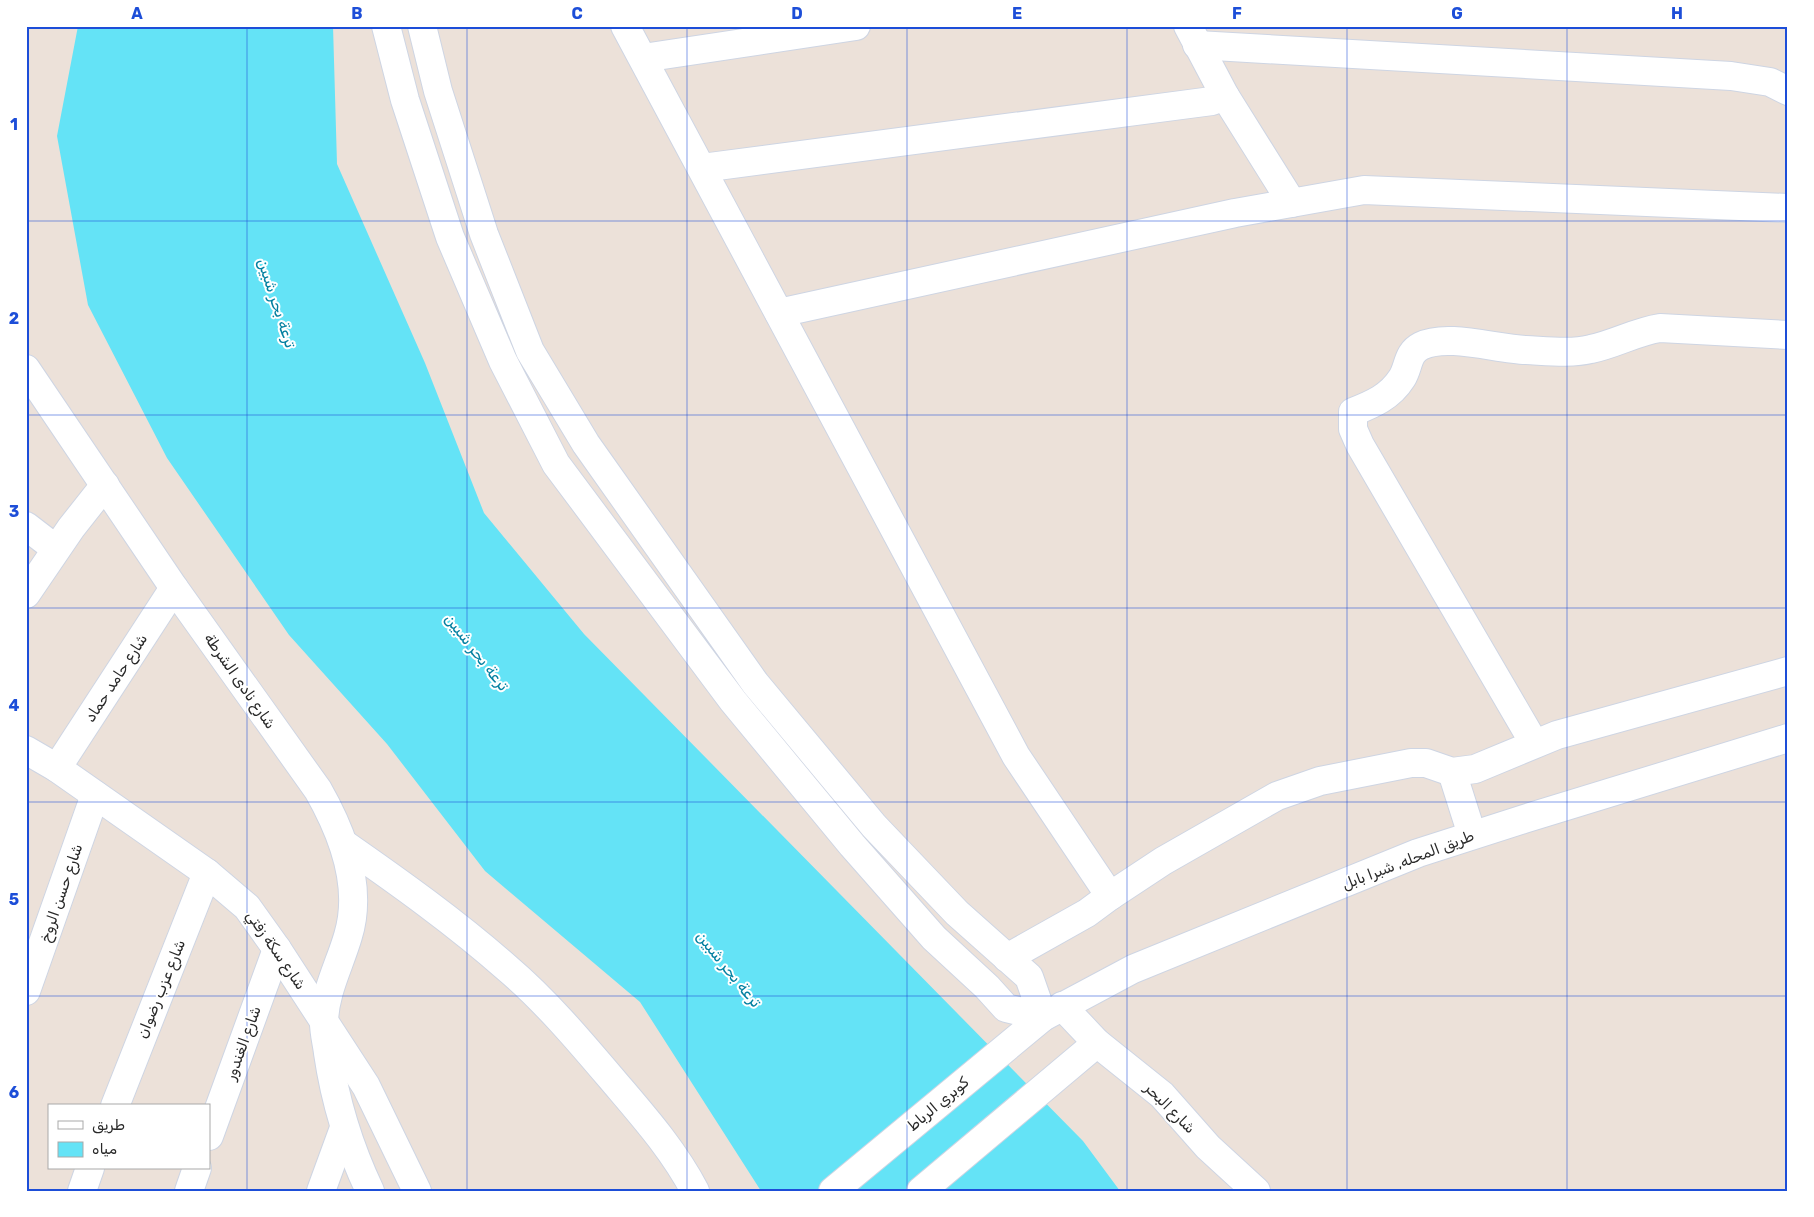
<svg xmlns="http://www.w3.org/2000/svg" width="1814" height="1217" font-family="Rubik,Cairo,sans-serif">
<rect width="100%" height="100%" fill="#ece1d9"/>
<polygon fill="#64e3f6" points="78,26 333,26 337,164 425,363 484,513 584,634 1083,1141 1120,1191 761,1191 640,1002 485,871 387,744 289,635 167,458 88,305 57,136"/>
<g fill="none" stroke-linecap="round" stroke-linejoin="round">
<defs>
<g id="street">
<polyline points="386,26 405,100 450,237 503,361 556,464 733,701 852,845 934,938 987,987 1006,1008 1043,1017 1029,977 957,913 874,826 755,683 586,444 530,351 484,234 438,91 422,26"/>
<polyline points="625,26 1016,756 1110,896 1087,913 1007,958"/>
<polyline points="1188,26 1225,96"/>
<polyline points="1197,45 1731,76 1770,82 1788,91"/>
<polyline points="643,58 856,26"/>
<polyline points="702,168 1212,101 1225,96 1292,203"/>
<polyline points="779,313 1235,213 1364,190 1788,208"/>
<polyline points="26,526 56,549"/>
<polyline points="26,594 71,528 105,485"/>
<path d="M1534,743L1360,445L1353,429V412C1373,404 1390,397 1402,378C1409,367 1407,353 1421,346C1447,333 1496,349 1526,350C1547,351 1571,354 1591,349C1615,344 1635,332 1660,328L1788,335"/>
<polyline points="57,768 174,588"/>
<path d="M344,844C400,883 456,923 507,968C547,1002 582,1044 616,1084C645,1118 674,1151 695,1191"/>
<polyline points="1110,896 1163,861 1277,796 1320,781 1411,763 1426,763 1452,772 1475,769 1557,735 1788,671"/>
<polyline points="26,991 95,795"/>
<polyline points="115,1106 207,873"/>
<polyline points="209,1136 277,949"/>
<polyline points="82,1191 90,1168"/>
<polyline points="189,1191 197,1168"/>
<polyline points="321,1191 344,1128"/>
<polyline points="921,1191 1097,1043"/>
</g>
<g id="secondary">
<path d="M26,369L174,588L318,790C342,832 363,887 348,936C340,964 324,993 324,1023C324,1033 327,1044 328,1053C335,1101 349,1147 370,1191"/>
<polyline points="26,750 57,768 207,873 247,907 277,949 366,1086 417,1191"/>
<polyline points="1452,772 1472,835"/>
<polyline points="1062,1006 1097,1043 1162,1095 1208,1147 1256,1191"/>
<polyline points="833,1191 1043,1017 1133,969 1418,853 1524,819 1788,738"/>
</g>
</defs>
<use href="#street" stroke="#ced5e3" stroke-width="30"/>
<use href="#secondary" stroke="#ced5e3" stroke-width="30"/>
<use href="#street" stroke="#fff" stroke-width="28"/>
<use href="#secondary" stroke="#fff" stroke-width="28"/>
</g>
<path fill="none" stroke="#1d4ed8" stroke-width="1" stroke-opacity="0.55" d="M247,26V1191M467,26V1191M687,26V1191M907,26V1191M1127,26V1191M1347,26V1191M1567,26V1191M26,221H1788M26,415H1788M26,608H1788M26,802H1788M26,996H1788"/>
<g text-anchor="middle" dominant-baseline="central" stroke-width="4" stroke-linejoin="round" paint-order="stroke">
<g font-size="15" fill="#292929" stroke="#fff">
<text transform="translate(116 678) rotate(-57)">شارع حامد حماد</text>
<text transform="translate(240 681) rotate(55)">شارع نادى الشرطة</text>
<text transform="translate(1408 860) rotate(-21)">طريق المحله, شبرا بابل</text>
<text transform="translate(61 893) rotate(-71)">شارع حسن الروخ</text>
<text transform="translate(276 950) rotate(55)">شارع سكة زفتي</text>
<text transform="translate(161 989) rotate(-68)">شارع عزب رضوان</text>
<text transform="translate(243 1043) rotate(-70)">شارع الغندور</text>
<text transform="translate(938 1104) rotate(-40)">كوبري الرباط</text>
<text transform="translate(1170 1108) rotate(45)">شارع البحر</text>
</g>
<g font-size="16" font-style="italic" fill="#0480a1" stroke="#fff">
<text transform="translate(277 303) rotate(72)">ترعة بحر شبين</text>
<text transform="translate(477 652) rotate(52)">ترعة بحر شبين</text>
<text transform="translate(729 969) rotate(51)">ترعة بحر شبين</text>
</g>
</g>
<rect width="1814" height="1217" fill="none" stroke="#ffffff" stroke-width="55"/>
<rect x="48" y="1104" width="162" height="65" fill="#ffffff" stroke="#a9a9a9"/>
<rect x="58" y="1121" width="25" height="8" fill="#ffffff" stroke="#a9a9a9"/>
<text x="92" y="1130" font-size="15" fill="#292929">طريق</text>
<rect x="58" y="1142" width="25" height="15" fill="#64e3f6" stroke="#a9a9a9"/>
<text x="92" y="1154" font-size="15" fill="#292929">مياه</text>
<rect x="28" y="28" width="1758" height="1162" fill="none" stroke="#1d4ed8" stroke-width="2"/>
<g font-size="16" text-anchor="middle" font-weight="bold" fill="#1d4ed8">
<text x="137" y="19">A</text>
<text x="357" y="19">B</text>
<text x="577" y="19">C</text>
<text x="797" y="19">D</text>
<text x="1017" y="19">E</text>
<text x="1237" y="19">F</text>
<text x="1457" y="19">G</text>
<text x="1677" y="19">H</text>
<text x="14" y="130">1</text>
<text x="14" y="324">2</text>
<text x="14" y="517">3</text>
<text x="14" y="711">4</text>
<text x="14" y="905">5</text>
<text x="14" y="1098">6</text>
</g>
</svg>
